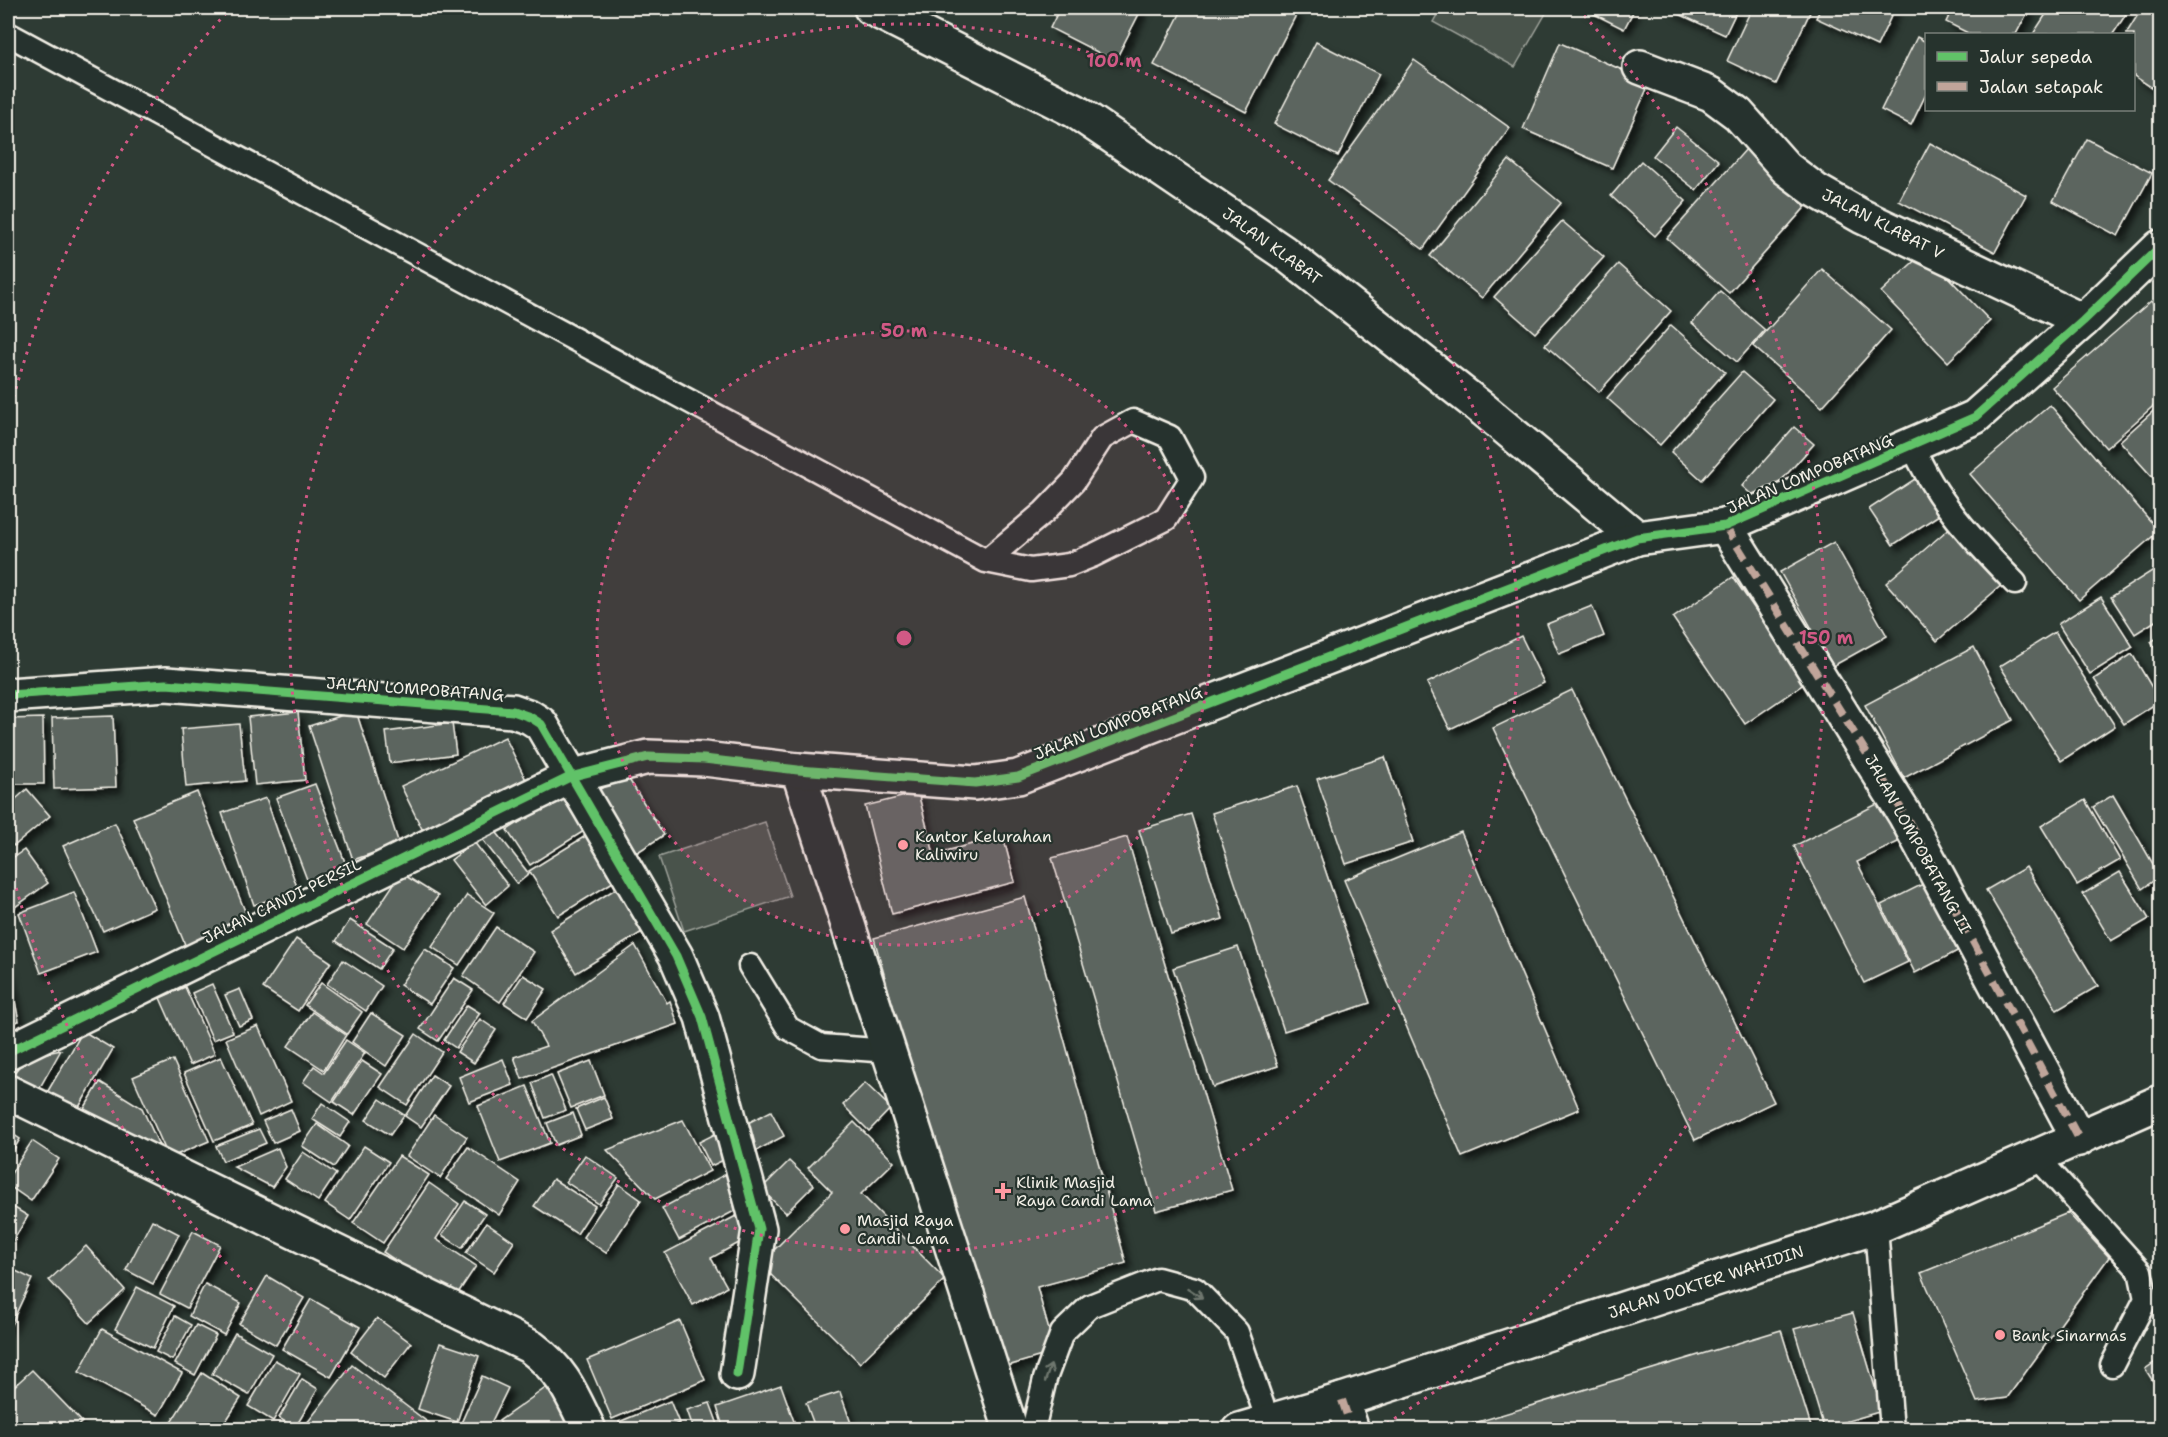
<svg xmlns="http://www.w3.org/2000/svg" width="2168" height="1437" font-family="'Shantell Sans',sans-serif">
<defs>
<filter id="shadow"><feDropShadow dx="5.5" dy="5.5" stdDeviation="3" flood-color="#0009"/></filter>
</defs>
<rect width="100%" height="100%" fill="#2e3b34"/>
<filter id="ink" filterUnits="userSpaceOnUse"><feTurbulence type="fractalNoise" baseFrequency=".0167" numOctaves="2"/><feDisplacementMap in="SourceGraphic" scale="12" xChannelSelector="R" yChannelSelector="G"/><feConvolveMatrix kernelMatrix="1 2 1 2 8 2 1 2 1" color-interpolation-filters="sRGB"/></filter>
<g filter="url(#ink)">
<g fill="#48524c" stroke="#9ea29a" stroke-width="1.5">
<polygon points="1441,8 1549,8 1515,67 1433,22"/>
<polygon points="765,822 790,896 684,931 659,857"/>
</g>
<g fill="#5c655e" stroke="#f4f1e8" stroke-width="1.5" filter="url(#shadow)">
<polygon points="1060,8 1142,8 1115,61 1050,28"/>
<polygon points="1183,8 1287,8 1297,13 1246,112 1154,65"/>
<polygon points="1582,8 1635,8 1624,29"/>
<polygon points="1671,8 1738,8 1725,35 1670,10"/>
<polygon points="1752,8 1812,8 1776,84 1727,61"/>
<polygon points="1821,8 1895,8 1877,46 1816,18"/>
<polygon points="1953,8 2030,8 2016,34 1970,34 1946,22"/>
<polygon points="2050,8 2130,8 2113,34 2033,34"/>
<polygon points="2142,8 2160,8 2160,86 2157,91 2134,76 2134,34 2126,34"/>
<polygon points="1917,37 1926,42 1926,94 1911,125 1881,110"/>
<polygon points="1316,42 1379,74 1338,156 1274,124"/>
<polygon points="1560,43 1650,82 1612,168 1523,129"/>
<polygon points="1414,60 1510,128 1423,249 1328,180"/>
<polygon points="1676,127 1719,161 1696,190 1653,156"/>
<polygon points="2087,139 2152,173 2118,236 2053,201"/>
<polygon points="1930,143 2026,195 1995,252 1899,201"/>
<polygon points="1747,148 1809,203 1729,293 1667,238"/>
<polygon points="1509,160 1561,203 1482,298 1430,256"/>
<polygon points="1641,161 1686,201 1655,236 1611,196"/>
<polygon points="1562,221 1604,257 1535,333 1494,297"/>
<polygon points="1924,252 1990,321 1948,362 1881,292"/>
<polygon points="1618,264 1671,311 1599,392 1545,345"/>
<polygon points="1822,269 1891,330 1822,407 1753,346"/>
<polygon points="1720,291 1765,330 1737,362 1692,323"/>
<polygon points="2151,301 2160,312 2160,400 2106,448 2052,387"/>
<polygon points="1671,325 1725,372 1660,445 1607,398"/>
<polygon points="1742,372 1773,399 1702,480 1671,452"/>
<polygon points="2050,405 2159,531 2079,600 1970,474"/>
<polygon points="2160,405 2160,474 2155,480 2120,441"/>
<polygon points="1794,427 1814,444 1761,503 1742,486"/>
<polygon points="1921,475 1945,511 1893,545 1869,509"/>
<polygon points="1953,525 2004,583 1937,641 1886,583"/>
<polygon points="1834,542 1887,636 1833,666 1780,572"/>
<polygon points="2155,569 2160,578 2160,618 2135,634 2111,597"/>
<polygon points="1733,577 1805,683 1745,724 1673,618"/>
<polygon points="2101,597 2133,647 2090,674 2058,624"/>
<polygon points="1592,606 1604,636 1559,654 1547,624"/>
<polygon points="2055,632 2115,726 2061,761 2000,666"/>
<polygon points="1521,636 1544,683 1450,729 1427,683"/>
<polygon points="2160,636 2160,657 2151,642"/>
<polygon points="1974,647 2013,720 1904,778 1865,705"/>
<polygon points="2132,654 2160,701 2124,724 2094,679"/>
<polygon points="1572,690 1774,1102 1695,1140 1493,728"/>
<polygon points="356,711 399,844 353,860 309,726"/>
<polygon points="298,712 305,780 255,785 248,717"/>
<polygon points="113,716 116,787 54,789 52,718"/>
<polygon points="43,718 44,784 8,784 8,719"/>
<polygon points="452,723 456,754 390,763 386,732"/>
<polygon points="239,724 245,781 186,787 181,729"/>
<polygon points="505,737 528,784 424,833 401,786"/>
<polygon points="1385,757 1413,842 1346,864 1317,779"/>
<polygon points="625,773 664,835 630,857 591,795"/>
<polygon points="315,784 350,875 311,890 276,798"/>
<polygon points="1297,786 1370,1003 1284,1031 1212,813"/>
<polygon points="27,789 50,816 14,846 8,839 8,806"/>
<polygon points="197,792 249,921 186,947 133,818"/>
<polygon points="918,793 934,854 1003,836 1015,882 892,914 865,806"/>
<polygon points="2113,795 2160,876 2142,889 2093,807"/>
<polygon points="561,796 584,831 530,865 507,830"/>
<polygon points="266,798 298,890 254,905 222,813"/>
<polygon points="2085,800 2120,860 2077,885 2041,826"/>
<polygon points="1883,801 1902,840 1857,862 1908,962 1864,983 1794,846"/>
<polygon points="1191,814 1223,919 1171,934 1139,830"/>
<polygon points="115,823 155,908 103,931 63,846"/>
<polygon points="494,829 529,874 517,884 482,839"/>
<polygon points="592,832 621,877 558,916 529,871"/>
<polygon points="1461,832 1579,1109 1462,1157 1344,880"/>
<polygon points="1127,837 1232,1190 1156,1211 1052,858"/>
<polygon points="474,842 508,886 486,905 451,860"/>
<polygon points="24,850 48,883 8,912 8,861"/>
<polygon points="2026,867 2098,986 2057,1010 1986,890"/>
<polygon points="2120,872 2149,919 2111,941 2083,894"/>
<polygon points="401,873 438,896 403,948 367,924"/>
<polygon points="1935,878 1969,945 1915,973 1881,905"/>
<polygon points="620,886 647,929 576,973 550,930"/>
<polygon points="74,892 97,952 41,973 19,913"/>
<polygon points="467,895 494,913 459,965 432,947"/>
<polygon points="1025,897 1126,1263 1037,1287 1055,1352 994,1370 874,938"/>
<polygon points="350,920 393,948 379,969 336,941"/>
<polygon points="496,927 534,952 500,1002 463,976"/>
<polygon points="296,939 331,962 298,1011 263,988"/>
<polygon points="635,945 667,1003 670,1001 678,1024 522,1079 514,1057 546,1046 532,1021"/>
<polygon points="1238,947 1278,1066 1213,1087 1173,968"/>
<polygon points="425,949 454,968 430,1004 400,985"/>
<polygon points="343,960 382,986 366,1011 327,984"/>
<polygon points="8,968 19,1021 8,1024"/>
<polygon points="523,975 546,989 527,1018 504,1003"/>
<polygon points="454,978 473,990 438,1041 420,1029"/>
<polygon points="321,983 362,1012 347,1034 305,1005"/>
<polygon points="212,984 233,1032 213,1040 192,993"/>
<polygon points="185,987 215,1054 190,1065 160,998"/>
<polygon points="240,989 253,1020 239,1026 225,995"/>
<polygon points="467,1005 480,1013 456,1048 444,1040"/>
<polygon points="312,1012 346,1035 324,1070 288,1046"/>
<polygon points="371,1013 406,1035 386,1066 352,1042"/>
<polygon points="480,1019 496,1030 474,1063 457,1052"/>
<polygon points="258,1026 291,1101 259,1116 226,1039"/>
<polygon points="83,1031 113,1049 75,1114 45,1096"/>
<polygon points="416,1034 442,1052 407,1105 380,1087"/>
<polygon points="346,1040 365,1053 332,1102 303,1082 314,1066 324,1073"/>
<polygon points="61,1050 35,1096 8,1080 27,1057"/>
<polygon points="221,1057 252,1125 214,1141 184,1073"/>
<polygon points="503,1059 513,1085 469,1102 459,1077"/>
<polygon points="173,1060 209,1141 169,1158 133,1077"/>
<polygon points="362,1061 382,1074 354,1115 334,1102"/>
<polygon points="591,1061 604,1095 571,1108 557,1074"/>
<polygon points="432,1075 449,1086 421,1127 405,1116"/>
<polygon points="551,1075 566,1110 545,1118 532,1083"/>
<polygon points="100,1082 142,1108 167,1163 81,1114"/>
<polygon points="865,1083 891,1108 869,1131 843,1105"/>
<polygon points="527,1086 550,1143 500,1162 478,1106"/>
<polygon points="604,1097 613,1119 585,1130 576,1109"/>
<polygon points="380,1099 404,1115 390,1135 366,1120"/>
<polygon points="322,1103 350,1122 340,1137 312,1119"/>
<polygon points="291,1109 300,1131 273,1143 263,1121"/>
<polygon points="771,1111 784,1136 752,1153 738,1128"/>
<polygon points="573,1113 581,1135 556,1145 547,1123"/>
<polygon points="434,1115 467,1137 440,1178 407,1156"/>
<polygon points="683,1120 710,1171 655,1199 607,1150"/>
<polygon points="854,1122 894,1162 861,1194 945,1279 860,1363 760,1264 832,1192 808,1168"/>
<polygon points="317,1124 348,1146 334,1167 302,1146"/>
<polygon points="259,1129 266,1143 223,1161 216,1146"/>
<polygon points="8,1131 20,1139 8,1159"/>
<polygon points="721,1131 734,1155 711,1166 699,1142"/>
<polygon points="32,1141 59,1159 31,1201 8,1185 8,1178"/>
<polygon points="364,1146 389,1162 350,1220 325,1203"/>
<polygon points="468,1147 520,1182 499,1215 446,1179"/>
<polygon points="278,1148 286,1167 272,1187 234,1167"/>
<polygon points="303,1152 336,1174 318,1201 285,1179"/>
<polygon points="585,1155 618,1178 599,1204 566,1182"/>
<polygon points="399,1156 429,1175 383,1243 353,1223"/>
<polygon points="789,1161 814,1185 786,1213 761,1189"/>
<polygon points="726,1174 744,1206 679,1240 662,1208"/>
<polygon points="553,1179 595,1206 577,1234 534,1206"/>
<polygon points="429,1183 459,1204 436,1239 476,1266 454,1299 383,1252"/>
<polygon points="619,1184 641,1200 606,1253 583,1237"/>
<polygon points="465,1201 485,1214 462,1248 442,1235"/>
<polygon points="8,1204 28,1216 8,1249"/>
<polygon points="2068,1213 2109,1257 2007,1398 1977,1402 1921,1273"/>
<polygon points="738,1215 750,1237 711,1258 727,1287 693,1305 665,1253"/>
<polygon points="152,1220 179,1234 153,1284 126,1270"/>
<polygon points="486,1223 514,1242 494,1272 466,1253"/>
<polygon points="193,1231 220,1245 187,1308 160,1294"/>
<polygon points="86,1246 125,1290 89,1323 49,1280"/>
<polygon points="8,1267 32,1279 8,1331"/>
<polygon points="267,1276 304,1298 276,1345 239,1324"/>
<polygon points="205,1284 241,1303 224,1335 189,1316"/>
<polygon points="137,1287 174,1306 153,1348 115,1329"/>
<polygon points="311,1299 360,1327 331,1377 282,1349"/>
<polygon points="1853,1313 1882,1411 1824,1428 1794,1329"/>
<polygon points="175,1316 191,1325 172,1360 156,1352"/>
<polygon points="377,1318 411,1343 384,1378 351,1352"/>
<polygon points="680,1321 705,1380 612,1419 587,1360"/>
<polygon points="196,1325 216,1335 195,1375 175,1364"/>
<polygon points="102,1329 182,1373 158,1415 79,1372"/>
<polygon points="1781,1330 1812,1430 1473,1430 1471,1424"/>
<polygon points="235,1333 272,1354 249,1395 212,1374"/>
<polygon points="440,1343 479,1356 457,1422 418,1409"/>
<polygon points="2160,1359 2160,1392 2145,1369"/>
<polygon points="275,1360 300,1374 273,1421 248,1406"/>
<polygon points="352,1365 438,1430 317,1430 307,1423"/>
<polygon points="32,1370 82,1422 73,1430 8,1430 8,1392"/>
<polygon points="202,1373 241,1398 220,1430 179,1430 170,1424"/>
<polygon points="482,1376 508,1388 491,1423 497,1430 458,1430"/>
<polygon points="302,1379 318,1389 295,1428 279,1418"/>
<polygon points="554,1382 588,1430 506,1430 499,1421"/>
<polygon points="781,1385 797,1430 724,1430 717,1407"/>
<polygon points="840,1392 853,1429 816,1430 806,1403"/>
<polygon points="670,1401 679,1423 669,1427 670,1430 622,1430 619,1422"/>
<polygon points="710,1403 720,1430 694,1430 687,1410"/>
</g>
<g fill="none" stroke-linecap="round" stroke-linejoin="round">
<defs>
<g id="service">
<polyline points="8,34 986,561 1031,570 1069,565 1094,555 1166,519 1192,478 1170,437 1133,421 1102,438 1074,481 1044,512 986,561"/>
<path d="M1913,446C1934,499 1975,542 2015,583"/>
<polyline points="750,966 788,1028 821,1046 889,1051"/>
<polyline points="2037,1157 2140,1271 2146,1299 2112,1365"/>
<polyline points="1876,1227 1892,1430"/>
<polyline points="1033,1430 1045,1379 1062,1333 1090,1306 1158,1279 1195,1289 1237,1332 1268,1421"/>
</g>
<g id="minor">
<polyline points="871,8 1075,111 1283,252 1484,410 1637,538"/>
<polyline points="1640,67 1711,94 1738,114 1786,168 1815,190 1861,216 2083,321"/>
<polyline points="1725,526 1905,815 2079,1139"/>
<polyline points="8,695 166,684 513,711 530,717 541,724 676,956 702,1017 759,1229 737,1374"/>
<polyline points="798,770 1011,1430"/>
<polyline points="8,1052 570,777 648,757 704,759 798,770 975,783 1018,777 1637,538 1725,526 1975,417 2083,321 2160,247"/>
<path d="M8,1092L531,1347C564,1372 571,1393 589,1430"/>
<polyline points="1342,1400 1352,1430"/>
</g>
<polyline id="trunk" points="1239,1430 1342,1400 1876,1227 2160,1102"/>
</defs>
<use href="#service" stroke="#f4f1e8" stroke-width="27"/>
<use href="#minor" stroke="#f4f1e8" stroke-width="38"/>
<use href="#trunk" stroke="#f4f1e8" stroke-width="38"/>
<use href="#service" stroke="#26332d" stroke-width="22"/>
<use href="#minor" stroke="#26332d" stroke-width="33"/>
<use href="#trunk" stroke="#26332d" stroke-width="33"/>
<g stroke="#c0a59a" stroke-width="8" stroke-dasharray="15 8" stroke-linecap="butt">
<polyline points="1725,526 1905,815 2079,1139"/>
<polyline points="1342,1400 1352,1430"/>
</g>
<defs>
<g id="cycleway">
<polyline points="8,695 166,684 513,711 530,717 541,724 676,956 702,1017 759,1229 737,1374"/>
<polyline points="8,1052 570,777 648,757 704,759 798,770 975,783 1018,777 1637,538 1725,526 1975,417 2083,321 2160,247"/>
</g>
</defs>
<use href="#cycleway" stroke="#26332d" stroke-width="13"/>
<use href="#cycleway" stroke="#61c268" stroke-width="9"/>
</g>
<defs><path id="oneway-shaft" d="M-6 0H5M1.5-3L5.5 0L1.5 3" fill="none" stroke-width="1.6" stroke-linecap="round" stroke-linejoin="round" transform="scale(1.5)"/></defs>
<g stroke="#6e766e">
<use href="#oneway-shaft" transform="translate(1195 1293) rotate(33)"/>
<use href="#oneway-shaft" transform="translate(1048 1373) rotate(-71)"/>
</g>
</g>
<circle cx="904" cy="638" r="307" fill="#d15985" fill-opacity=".12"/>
<g fill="none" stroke="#d15985" stroke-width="3" stroke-dasharray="3 6">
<circle cx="904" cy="638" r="307"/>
<circle cx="904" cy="638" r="614"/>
<path d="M429 1428A922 922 0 0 1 9 861M9 415A922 922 0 0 1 230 9M1578 9A922 922 0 0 1 1379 1428"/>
</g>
<g fill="#ff9aa2" stroke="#26332d" stroke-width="2">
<circle cx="903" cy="845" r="6"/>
<path d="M1000 1182h6v6h6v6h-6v6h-6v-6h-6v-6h6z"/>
<circle cx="845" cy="1229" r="6"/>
<circle cx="2000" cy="1335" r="6"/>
</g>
<g text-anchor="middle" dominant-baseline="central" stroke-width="4.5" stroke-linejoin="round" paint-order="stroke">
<g font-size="16" fill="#f4f1e8" stroke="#26332d">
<text transform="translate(1883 224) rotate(27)">JALAN KLABAT V</text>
<text transform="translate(1272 246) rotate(36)">JALAN KLABAT</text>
<text transform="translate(1810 474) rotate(-23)">JALAN LOMPOBATANG</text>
<text transform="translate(415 689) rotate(4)">JALAN LOMPOBATANG</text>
<text transform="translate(1118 723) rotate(-21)">JALAN LOMPOBATANG</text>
<text transform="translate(1918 844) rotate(61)">JALAN LOMPOBATANG II</text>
<text transform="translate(282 901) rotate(-26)">JALAN CANDI PERSIL</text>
<text transform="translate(1706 1282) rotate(-18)">JALAN DOKTER WAHIDIN</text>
</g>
<g font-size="16" fill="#f4f1e8" stroke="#26332d" text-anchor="start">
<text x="915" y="836">Kantor Kelurahan<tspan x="915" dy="18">Kaliwiru</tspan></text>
<text x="1016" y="1182">Klinik Masjid<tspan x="1016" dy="18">Raya Candi Lama</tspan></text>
<text x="857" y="1220">Masjid Raya<tspan x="857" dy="18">Candi Lama</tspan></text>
<text x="2012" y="1335">Bank Sinarmas</text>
</g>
</g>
<circle cx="904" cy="638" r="9" fill="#d15985" stroke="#26332d" stroke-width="3"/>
<g font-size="18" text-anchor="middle" font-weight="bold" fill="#d15985" stroke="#26332d" stroke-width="4.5" stroke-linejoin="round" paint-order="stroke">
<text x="1114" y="67">100 m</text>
<text x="904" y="337">50 m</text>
<text x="1826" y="644">150 m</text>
</g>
<rect width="2168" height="1437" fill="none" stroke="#26332d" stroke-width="30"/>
<rect x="15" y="15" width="2138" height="1407" fill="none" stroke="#f4f1e8" stroke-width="2" filter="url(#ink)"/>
<rect x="1925" y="33" width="210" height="78" fill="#26332d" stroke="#787f78" stroke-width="1.5"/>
<rect x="1937" y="52" width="30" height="9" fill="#61c268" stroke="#787f78" stroke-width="1.5"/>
<text x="1979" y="63" font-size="18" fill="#f4f1e8">Jalur sepeda</text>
<rect x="1937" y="82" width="30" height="9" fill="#c0a59a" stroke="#787f78" stroke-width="1.5"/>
<text x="1979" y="93" font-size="18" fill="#f4f1e8">Jalan setapak</text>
</svg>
